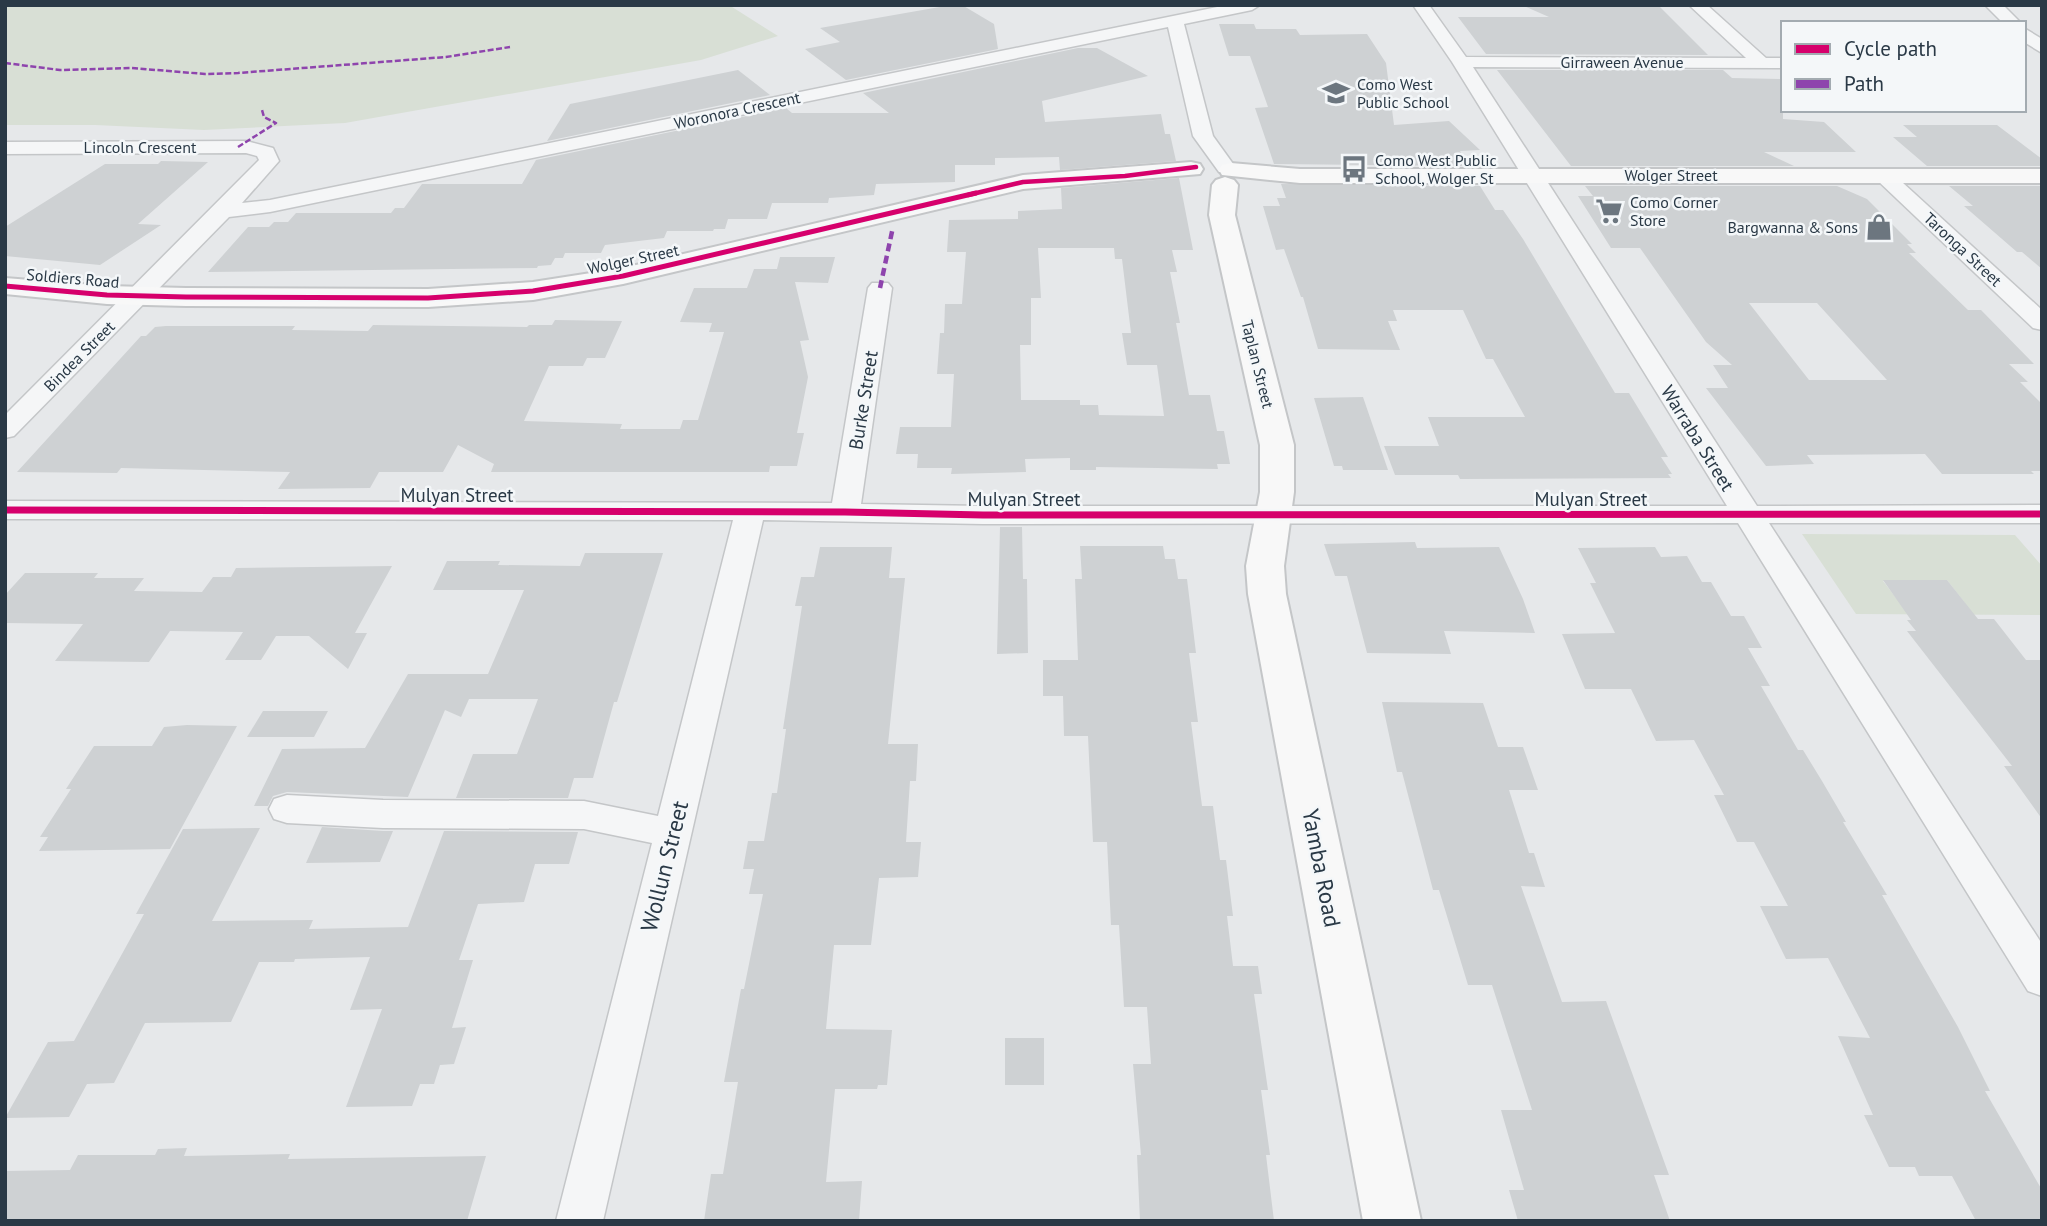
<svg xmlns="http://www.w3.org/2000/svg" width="2047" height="1226" font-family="'PT Sans',sans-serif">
<rect width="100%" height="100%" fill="#e6e8ea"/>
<g fill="#d8dfd5" fill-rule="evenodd">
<polygon points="5,5 729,5 778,36 701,60 345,123 204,130 95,125 5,125"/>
<path d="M1802,534L2015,535L2042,566V615L1856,614ZM1947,580L1965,603H1900L1883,581Z"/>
</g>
<g fill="#ced1d3" fill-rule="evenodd">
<polygon points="951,5 962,5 994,24 998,49 846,80 805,49 840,42 820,28"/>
<polygon points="1522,5 1658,5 1708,55 1486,54 1458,17 1549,17"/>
<polygon points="1219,24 1254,24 1256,29 1296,29 1300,35 1367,34 1386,63 1394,125 1449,121 1480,150 1460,151 1469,166 1274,164 1255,108 1268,107 1250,56 1229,56"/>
<polygon points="1078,48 1097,48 1148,76 1042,101 1045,122 1161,114 1165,134 1170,134 1176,161 1060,170 1059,157 995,158 995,165 955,165 955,182 876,184 874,195 829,198 828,203 772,203 767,219 728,219 725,229 714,229 713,231 667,231 664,238 605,245 601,253 565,253 563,258 555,258 551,265 538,266 537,268 208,272 248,227 269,227 274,222 288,222 296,213 391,213 395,208 404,208 422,184 522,184 536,160 786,108 792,113 889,113 863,93"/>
<polygon points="738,70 770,95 547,141 570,104"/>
<polygon points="1497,70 1723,70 1732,78 1783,79 1783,119 1824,122 1856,152 1764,152 1794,166 1571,166"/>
<polygon points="1903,125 1997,125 2042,159 2042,166 1927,166 1893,137 1917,137"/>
<polygon points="161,161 208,162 138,224 161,225 100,265 5,256 5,227 105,164 158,164"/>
<path d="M1179,178L1193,250H1172L1177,272H1170L1180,323H1176L1189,395H1210L1217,431H1224L1230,464H1217L1218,469L1096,467V470H1070V458L1025,459L1026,472L951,474L952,468H917L918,454H896L900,427H951L954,374H937L940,333H944L945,304H962L966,252H947L949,220L1018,219V211L1062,209L1061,188ZM1038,248H1114L1115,259H1122L1131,333H1122L1127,365H1157L1164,416L1099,415L1098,405H1080V400H1021L1020,345H1031V298H1041Z"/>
<polygon points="1281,184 1480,186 1495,210 1503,210 1523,239 1615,393 1629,393 1668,457 1661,457 1672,474 1668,474 1671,478 1460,479 1458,475 1395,475 1384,446 1439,446 1428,417 1525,417 1493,359 1486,359 1463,310 1393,310 1397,321 1388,321 1400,350 1318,349 1303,297 1301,297 1284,249 1276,250 1263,206 1280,206 1277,198 1286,198"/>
<path d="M1585,186H1837L1867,199L1912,244H1907L1916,253H1909L1968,310H1981L2034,364H2009L2028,382H2020L2042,404V471H2031L2034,474H1942L1925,454L1807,455L1814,464L1766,466L1706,388H1728L1713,365H1732L1706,342L1640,248H1611L1578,196H1593ZM1749,303H1817L1887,380H1809Z"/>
<polygon points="1949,186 2042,186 2042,269 2022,252 2017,252 1964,206 1973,206"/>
<polygon points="780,257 835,257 828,283 795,282 809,340 800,341 808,377 797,433 804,433 797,466 770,466 769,472 491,472 494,464 458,445 443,472 379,472 370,488 278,489 290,472 121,468 117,473 17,472 141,336 146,336 155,327 166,326 295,326 292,330 368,331 373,325 527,327 529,325 552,325 555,320 622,321 605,358 587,358 583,366 549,366 524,421 622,424 620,429 680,429 683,420 698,420 724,332 709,332 712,323 680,322 694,288 747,288 754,269 777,269"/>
<polygon points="1363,397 1388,470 1343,470 1342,466 1334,466 1314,398"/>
<polygon points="1000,527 1022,527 1023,579 1027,579 1028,653 997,654"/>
<polygon points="1415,542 1417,548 1499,547 1523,599 1535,633 1444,631 1451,654 1367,653 1347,576 1335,576 1324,544"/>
<polygon points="1080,546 1163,546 1165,559 1175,559 1178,579 1187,579 1196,653 1189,653 1198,722 1191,722 1202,806 1213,806 1220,860 1226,860 1233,916 1227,916 1233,966 1258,966 1262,994 1254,994 1268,1090 1261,1090 1270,1155 1266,1155 1274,1221 1140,1221 1137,1155 1141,1155 1133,1064 1151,1064 1147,1007 1124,1007 1119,925 1111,925 1107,842 1093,842 1088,736 1064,736 1063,696 1043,696 1043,660 1078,660 1075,579 1082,579"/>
<polygon points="820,547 892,547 889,578 905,578 888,744 918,744 916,781 910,781 906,842 921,842 918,877 879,878 871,945 834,945 826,1029 892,1030 887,1085 878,1085 877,1089 835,1089 826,1182 862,1181 859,1221 704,1221 711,1174 723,1174 738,1082 724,1082 741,989 744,989 763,894 749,894 754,869 743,869 748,841 764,841 772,793 777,793 786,729 783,729 802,606 795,606 801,577 814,577"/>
<polygon points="1655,547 1661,557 1687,556 1702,582 1711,582 1731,616 1744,616 1762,648 1748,648 1770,686 1761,686 1798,750 1803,750 1822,781 1846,822 1843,822 1887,895 1882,895 1958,1027 1990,1091 1985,1091 2042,1190 2042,1221 1976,1221 1952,1176 1919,1176 1915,1167 1889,1167 1864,1115 1873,1115 1838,1036 1870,1038 1828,958 1786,959 1760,906 1788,906 1754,842 1737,842 1714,795 1724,795 1694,740 1656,741 1631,689 1585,689 1562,634 1615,633 1590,583 1596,583 1578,548"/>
<polygon points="585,553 663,553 617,702 614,702 593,778 574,778 568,798 456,798 473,754 517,754 538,699 469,699 461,717 445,710 408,797 287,792 273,796 268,806 254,806 282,749 365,748 408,674 488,674 524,590 433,590 447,561 500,561 498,565 580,566"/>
<polygon points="392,566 355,633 367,633 348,669 309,636 276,636 261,660 225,660 243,632 170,631 149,662 55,661 83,624 5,623 5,595 25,573 98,573 94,578 144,578 134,591 202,592 213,577 231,577 236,568"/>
<polygon points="1883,580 1947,580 1978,619 1994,619 2026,660 2042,660 2042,819 2004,766 2012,766 1907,631 1916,631 1907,620 1911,620"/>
<polygon points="1382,702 1483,703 1498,747 1523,747 1538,790 1509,790 1529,853 1534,853 1545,887 1521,886 1562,1002 1606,1001 1669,1175 1654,1175 1670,1221 1518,1221 1509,1190 1524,1190 1501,1110 1532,1110 1492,985 1468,985 1439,890 1433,890 1402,772 1397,772"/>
<polygon points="263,711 328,711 314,737 247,737"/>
<polygon points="187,725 237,726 170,849 39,851 48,837 40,837 71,789 66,789 94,746 152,746 164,727"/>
<polygon points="322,827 383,831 393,831 380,862 306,863"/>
<polygon points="260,828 212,921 313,920 309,929 408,927 444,831 578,832 569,864 535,864 524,902 478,904 459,960 473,960 452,1028 466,1027 454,1064 440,1065 434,1084 420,1084 412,1106 346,1107 382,1009 350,1010 370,957 295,959 294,962 259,962 231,1022 145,1023 114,1083 87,1084 69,1117 5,1118 48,1042 74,1041 144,914 136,914 183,829"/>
<rect x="1005" y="1038" width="39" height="47"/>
<polygon points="187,1148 184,1156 290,1154 288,1159 486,1156 467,1221 5,1221 5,1171 70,1170 78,1155 155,1155 158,1149"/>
</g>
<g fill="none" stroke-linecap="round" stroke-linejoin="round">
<defs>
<g id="street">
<polygon points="1227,5 1260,5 1252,10 1184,24 1213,136 1236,168 1233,172 1219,172 1193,136 1168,27 270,212 229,217 14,436 5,438 5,415 259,160 257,156 246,153 5,154 5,142 246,141 273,148 279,161 242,203 270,200"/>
<polygon points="1413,5 1429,5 1466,57 1746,58 1689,5 1707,5 1766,58 1783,58 1783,68 1473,67 1757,506 2042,505 2042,523 1769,523 2042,944 2042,996 2028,991 1738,523 983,524 763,520 603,1221 556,1221 652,843 584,829 383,828 287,823 274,819 269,809 274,799 287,795 383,800 584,801 658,816 733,520 5,519 5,501 832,503 868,288 872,283 888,283 892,288 861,504 983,506 1727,506 1452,62"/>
<polygon points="1985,5 2003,5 2021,23 2003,23"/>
<polygon points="2024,28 2042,39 2042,53 2024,42"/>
<polygon points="1884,170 1891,172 2042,310 2042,330 2033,328 1877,180 1874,176 1877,172"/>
</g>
<g id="secondary">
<polygon points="1191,162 1200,164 1203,169 1200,174 1023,189 623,284 533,300 428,307 186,306 107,304 5,294 5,278 107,286 186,288 428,289 533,282 623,268 1023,175"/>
<polygon points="1231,163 1300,169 2042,169 2042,183 1300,183 1222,175 1219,170 1222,165"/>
<polygon points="1225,177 1234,180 1238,185 1235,215 1294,445 1294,492 1284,566 1286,594 1421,1221 1363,1221 1248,594 1246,566 1260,492 1260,445 1209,215 1212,185 1216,180"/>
</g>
</defs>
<use href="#street" stroke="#c4c6c8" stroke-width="3"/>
<use href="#secondary" stroke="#c4c6c8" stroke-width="4"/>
<use href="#street" fill="#f5f6f7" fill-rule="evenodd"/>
<use href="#secondary" fill="#f8f8f8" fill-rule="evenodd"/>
<g stroke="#8e44ad" stroke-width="2.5" stroke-dasharray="6 2.5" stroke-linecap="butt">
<polyline points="5,63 60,70 132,68 205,74 238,73 446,57 510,47"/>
<polyline points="238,147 276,123 264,117 262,110"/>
</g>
<polyline stroke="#8e44ad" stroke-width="4.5" stroke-dasharray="8 4.5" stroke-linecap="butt" points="880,288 893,227"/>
<defs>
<polyline id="cycleway-far2" points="968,195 1023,182 1125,176 1196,167"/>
<polyline id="cycleway-far1" points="5,286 107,295 186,297 428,298 533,291 623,276 976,193"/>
<polyline id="cycleway" points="5,510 845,512 983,515 2042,514"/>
</defs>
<use href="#cycleway-far2" stroke="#f4f7f9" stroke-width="7"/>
<use href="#cycleway-far1" stroke="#f4f7f9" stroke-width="9"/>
<use href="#cycleway" stroke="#f4f7f9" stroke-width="11"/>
<use href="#cycleway-far2" stroke="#d6006c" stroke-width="4.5"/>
<use href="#cycleway-far1" stroke="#d6006c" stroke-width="5"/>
<use href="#cycleway" stroke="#d6006c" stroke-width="7"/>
</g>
<defs>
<symbol id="school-bare" viewBox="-9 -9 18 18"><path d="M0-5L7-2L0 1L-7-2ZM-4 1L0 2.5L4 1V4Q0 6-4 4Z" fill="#6c767f" stroke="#f4f7f9" stroke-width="2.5" paint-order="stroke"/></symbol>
<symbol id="bus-bare" viewBox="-9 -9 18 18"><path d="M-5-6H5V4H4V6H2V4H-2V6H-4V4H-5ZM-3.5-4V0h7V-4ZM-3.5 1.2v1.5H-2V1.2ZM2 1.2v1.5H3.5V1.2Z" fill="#6c767f" stroke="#f4f7f9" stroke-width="2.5" paint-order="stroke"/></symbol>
<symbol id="supermarket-bare" viewBox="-9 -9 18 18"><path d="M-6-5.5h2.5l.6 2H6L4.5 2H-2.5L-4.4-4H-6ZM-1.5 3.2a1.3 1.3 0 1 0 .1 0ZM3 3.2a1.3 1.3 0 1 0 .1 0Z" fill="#6c767f" stroke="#f4f7f9" stroke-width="2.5" paint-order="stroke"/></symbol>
<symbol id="shop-bare" viewBox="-9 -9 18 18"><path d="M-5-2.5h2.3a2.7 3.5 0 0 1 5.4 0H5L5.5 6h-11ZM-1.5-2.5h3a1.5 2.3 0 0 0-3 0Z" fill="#6c767f" stroke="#f4f7f9" stroke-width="2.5" paint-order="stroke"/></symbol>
</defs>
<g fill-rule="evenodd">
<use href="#school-bare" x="1317" y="74" width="38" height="38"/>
<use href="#bus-bare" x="1335" y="150" width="38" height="38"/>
<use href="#supermarket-bare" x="1590" y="192" width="38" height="38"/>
<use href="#shop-bare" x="1860" y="208" width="38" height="38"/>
</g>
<g text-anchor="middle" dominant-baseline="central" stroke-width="5" stroke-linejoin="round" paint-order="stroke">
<g font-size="16" fill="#2a3946" stroke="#f4f7f9">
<text x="1622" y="62">Girraween Avenue</text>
<text transform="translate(737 110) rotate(-12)">Woronora Crescent</text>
<text x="140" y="147">Lincoln Crescent</text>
<text x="1671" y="175">Wolger Street</text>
<text transform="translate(1963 249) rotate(43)">Taronga Street</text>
<text transform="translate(633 259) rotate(-12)">Wolger Street</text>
<text transform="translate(73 278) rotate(5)">Soldiers Road</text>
<text transform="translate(79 356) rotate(-45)">Bindea Street</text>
<text transform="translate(1258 364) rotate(76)">Taplan Street</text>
</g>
<g font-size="16" fill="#2a3946" stroke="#f4f7f9" text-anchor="start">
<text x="1357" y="84">Como West<tspan x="1357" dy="18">Public School</tspan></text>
<text x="1375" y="160">Como West Public<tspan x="1375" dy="18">School, Wolger St</tspan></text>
<text x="1630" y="202">Como Corner<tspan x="1630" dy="18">Store</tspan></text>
<text x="1858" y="227" text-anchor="end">Bargwanna &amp; Sons</text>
</g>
<g font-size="19" fill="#2a3946" stroke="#f4f7f9">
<text transform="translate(863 400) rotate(-81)">Burke Street</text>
<text transform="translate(1698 438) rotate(58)">Warraba Street</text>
<text x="457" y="495">Mulyan Street</text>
<text x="1024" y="499">Mulyan Street</text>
<text x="1591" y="499">Mulyan Street</text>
</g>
<g font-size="23" fill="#2a3946" stroke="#f4f7f9">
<text transform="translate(664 866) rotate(-76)">Wollun Street</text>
<text transform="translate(1322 868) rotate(79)">Yamba Road</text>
</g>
</g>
<rect width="2047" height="1226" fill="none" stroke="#2a3946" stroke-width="14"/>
<rect x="1781" y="21" width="245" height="91" fill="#f4f7f9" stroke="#a3abb1" stroke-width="2"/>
<rect x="1795" y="44" width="35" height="10" fill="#d6006c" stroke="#a3abb1" stroke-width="2"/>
<text x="1844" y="56" font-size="21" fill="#2a3946">Cycle path</text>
<rect x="1795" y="79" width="35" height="10" fill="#8e44ad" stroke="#a3abb1" stroke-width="2"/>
<text x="1844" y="91" font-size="21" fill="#2a3946">Path</text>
</svg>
